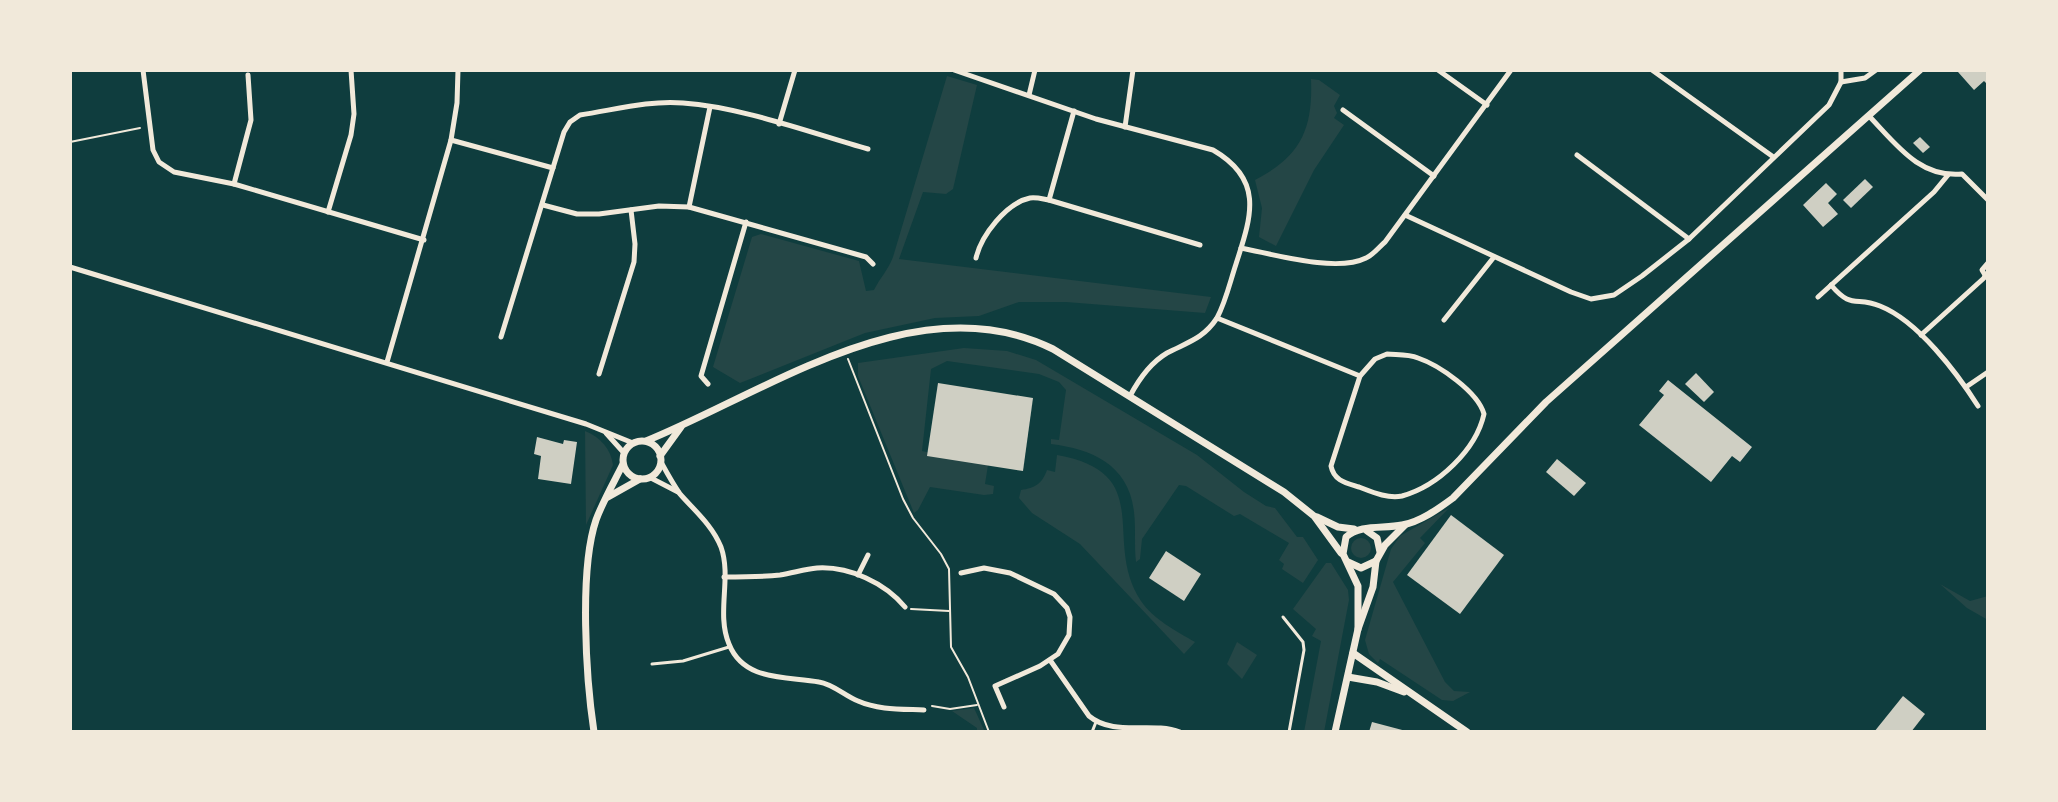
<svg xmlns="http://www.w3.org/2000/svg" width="2058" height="802" font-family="'Titillium Web',sans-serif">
<rect width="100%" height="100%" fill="#0f3d3e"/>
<g fill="#244646">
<path d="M947,76L977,85L953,189L946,194L923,192L899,259L1211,297L1205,313L1066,302H1019L979,316L935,318L865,333L740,383L713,367L752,237L761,234L859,261L866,291L874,290C880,278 888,270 893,257Z"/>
<path d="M1311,79L1319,80L1340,95L1334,106L1337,113L1334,118L1344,125L1314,170L1276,246L1259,237L1262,208L1255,180C1301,156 1313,129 1311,79Z"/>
<path d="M964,348L1007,351L1036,360L1197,455L1244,492L1266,506L1275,508L1297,537H1303L1318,560L1303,583L1282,569L1284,564L1279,560L1289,543L1240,514L1234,516L1186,486L1179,485L1142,539L1140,559L1136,562C1134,546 1136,529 1134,512C1129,465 1092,449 1051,444V439L1059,440L1066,390L1059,382L1039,374L947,361L931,369L922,451L988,465L985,484L994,486L993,494L984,495L930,487L918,510L914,513L858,376V363Z"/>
<path d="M585,431C600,437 611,449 613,465L586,525Z"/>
<path d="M1057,455C1158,473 1101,541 1141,601C1153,619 1176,631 1195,642L1184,654L1080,544L1032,513L1019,498L1021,490C1035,488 1042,484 1047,470L1055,472Z"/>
<polygon points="1449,508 1420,538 1425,543 1393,582 1445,682 1454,691 1470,692 1453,701 1442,700 1380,659 1378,663 1369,654 1365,640 1391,549 1400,536"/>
<circle cx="1361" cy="548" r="10"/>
<polygon points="1326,563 1331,563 1348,590 1349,600 1324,732 1304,732 1321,641 1312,636 1316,629 1293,609"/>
<polygon points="1940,584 1970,601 1988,596 1988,620 1967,608"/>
<polygon points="1237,642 1257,655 1242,679 1227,664"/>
<polygon points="974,708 985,732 977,732 977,728 952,711"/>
</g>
<g fill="#cfcfc3">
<polygon points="1960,70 1988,70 1988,85 1984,81 1974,90 1958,72"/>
<polygon points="1920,137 1930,147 1923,153 1913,143"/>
<polygon points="1865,179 1873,187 1851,208 1843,200"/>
<polygon points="1826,183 1837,194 1828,203 1838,214 1823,227 1803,205"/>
<polygon points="1696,373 1714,392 1704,402 1685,384"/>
<polygon points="1668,380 1752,447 1740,462 1732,456 1711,482 1639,425 1664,395 1659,391"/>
<polygon points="938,383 1033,398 1023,471 927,456"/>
<polygon points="537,437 563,444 564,440 577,442 571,484 538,479 541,456 534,454"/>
<polygon points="1557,459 1586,483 1574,496 1546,472"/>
<polygon points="1451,515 1504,555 1460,614 1407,575"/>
<polygon points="1166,551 1201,574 1184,601 1149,578"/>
<polygon points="1903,696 1925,714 1911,732 1874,732"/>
<polygon points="1372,722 1406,731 1406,732 1369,732"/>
</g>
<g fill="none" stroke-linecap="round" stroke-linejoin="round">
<g stroke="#f1e9da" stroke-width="2">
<polyline points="192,70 202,70"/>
<polyline points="70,142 140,128"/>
<polyline points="848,359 903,499 913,518 941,554 949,569 951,647 968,677 989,732"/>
<polyline points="911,609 949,611"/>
<polyline points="932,706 950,709 977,705"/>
</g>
<g stroke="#f1e9da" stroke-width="3">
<polyline points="1283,617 1303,642 1304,650 1289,732"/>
<polyline points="652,664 683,661 729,647"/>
<polyline points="1092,732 1096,722"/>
</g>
<g stroke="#f1e9da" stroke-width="5">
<polyline points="143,70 153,150 159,162 174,172 234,184 424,240"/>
<path d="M954,70L1096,119L1213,150C1265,180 1251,217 1236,264C1230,282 1226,301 1217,318C1203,339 1188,342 1167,353C1150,363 1139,379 1130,396"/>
<polyline points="1438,70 1487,105"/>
<polyline points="1652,70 1772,156"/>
<polyline points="1841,82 1865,78 1876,70"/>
<polyline points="1029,95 1035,70"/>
<polyline points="1343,110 1434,176"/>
<path d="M1869,116C1896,144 1919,178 1962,174L1988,200"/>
<polyline points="779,124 795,70"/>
<polyline points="1125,127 1133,70"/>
<polyline points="451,140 553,168"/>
<polyline points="1577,155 1689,239"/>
<polyline points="234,184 251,120 248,75"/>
<polyline points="1049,200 1074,111"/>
<polyline points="543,205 577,214 599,214 659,206 689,207 866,257 873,264"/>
<polyline points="689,207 710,107"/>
<polyline points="328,212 351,135 354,114 351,70"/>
<polyline points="1405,215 1571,292 1591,299 1614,295 1642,276 1689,239 1829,105 1841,82 1841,70"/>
<path d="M1241,248C1273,254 1336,273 1366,258C1373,255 1379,247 1385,242L1511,70"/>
<path d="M976,258C981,236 1006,203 1030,198C1036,197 1043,199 1049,200L1200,245"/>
<polyline points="70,267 586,424 633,443"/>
<path d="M1831,285C1852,310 1856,296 1880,306C1918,321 1957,373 1978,406"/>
<polyline points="1818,297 1934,192 1948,175"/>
<polyline points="1217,318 1360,376"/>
<polyline points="1444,320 1494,257"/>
<polyline points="1921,335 1984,278 1985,275 1982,270 1988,263"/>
<path d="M501,337L564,132L570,122L580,115C614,110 649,100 683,103C742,107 811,133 868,149"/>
<path d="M1387,354C1397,355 1408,354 1418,358C1439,365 1478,392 1484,414C1476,450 1438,486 1402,496C1388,499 1372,492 1359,487C1346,483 1334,481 1331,466L1360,376L1375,359Z"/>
<polyline points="387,362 451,140 457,103 458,70"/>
<polyline points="599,374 634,262 635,244 631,210"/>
<polyline points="708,384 701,376 746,222"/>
<polyline points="1966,387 1988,372"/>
<polyline points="606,433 624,453"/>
<path d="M661,462C667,473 673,484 680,494C695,511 712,525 721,547C732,578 716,613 729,644C744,682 787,676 819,682C833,684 845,696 858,701C878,710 902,709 924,710"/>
<polyline points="649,477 678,492"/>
<polyline points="961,573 984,568 1010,573 1054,594 1067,608 1070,617 1069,635 1058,654 1040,666 995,686 1004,707"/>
<polyline points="858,575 868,555"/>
<path d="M724,577C743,577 762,577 780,575C793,573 805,569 817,568C849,566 885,583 905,607"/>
<path d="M1050,660L1089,716C1114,737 1151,721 1180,732"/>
</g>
<g stroke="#f1e9da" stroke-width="7">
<path d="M646,441C769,391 918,282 1053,349L1284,492L1314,516L1341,553"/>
<circle cx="642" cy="460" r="19"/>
<polyline points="660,456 681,427"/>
<polyline points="608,497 640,479"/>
<polyline points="1317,517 1338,527 1354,529"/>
<polyline points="1367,531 1377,538 1380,552"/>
<polyline points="1348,562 1361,568 1376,561 1385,545 1405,525"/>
<path d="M1358,629V586L1343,554L1346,537C1360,524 1384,529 1402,525C1420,522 1438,509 1453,498L1546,402L1920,70"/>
<polyline points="1353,653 1467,732"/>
<polyline points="1348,677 1377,682 1404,692"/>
<path d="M594,732C586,679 579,570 596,520C603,501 614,482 623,464"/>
<polyline points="1335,732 1358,629 1373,587 1376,561"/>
</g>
</g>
<rect width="2058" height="802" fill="none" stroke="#f1e9da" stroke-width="144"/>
</svg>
